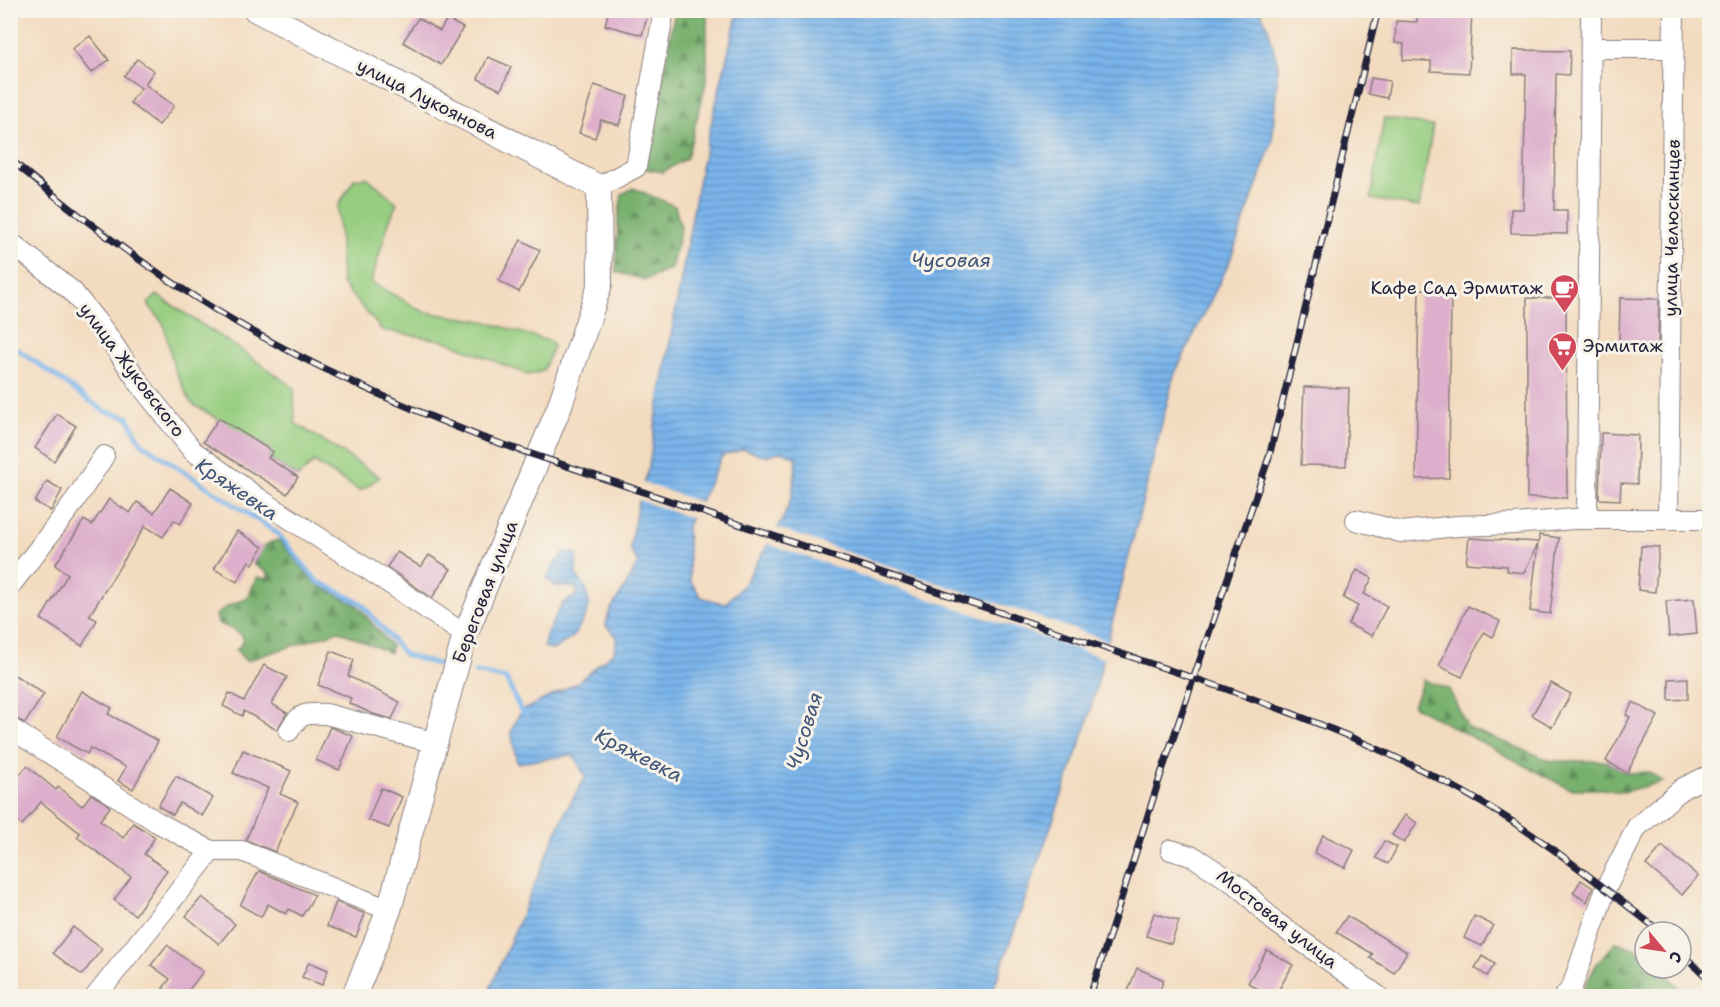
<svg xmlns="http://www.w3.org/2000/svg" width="1720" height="1007" font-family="'Shantell Sans',sans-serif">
<defs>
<pattern id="forest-firs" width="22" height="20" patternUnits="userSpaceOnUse" patternTransform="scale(1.5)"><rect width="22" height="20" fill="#78b06e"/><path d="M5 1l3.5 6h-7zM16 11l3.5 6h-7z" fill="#628f5c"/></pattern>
<pattern id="water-rules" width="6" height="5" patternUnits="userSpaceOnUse" patternTransform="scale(1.5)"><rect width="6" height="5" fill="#7ab5eb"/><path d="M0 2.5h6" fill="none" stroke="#6493c0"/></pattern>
</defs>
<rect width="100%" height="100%" fill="#f7f3e8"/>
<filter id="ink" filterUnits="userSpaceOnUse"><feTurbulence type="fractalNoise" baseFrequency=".0167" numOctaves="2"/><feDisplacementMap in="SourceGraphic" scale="12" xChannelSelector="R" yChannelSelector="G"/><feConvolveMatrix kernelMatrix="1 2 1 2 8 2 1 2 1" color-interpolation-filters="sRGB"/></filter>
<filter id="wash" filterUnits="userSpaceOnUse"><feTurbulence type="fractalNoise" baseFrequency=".008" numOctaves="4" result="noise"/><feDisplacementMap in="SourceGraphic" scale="24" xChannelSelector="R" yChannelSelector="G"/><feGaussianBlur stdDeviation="1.35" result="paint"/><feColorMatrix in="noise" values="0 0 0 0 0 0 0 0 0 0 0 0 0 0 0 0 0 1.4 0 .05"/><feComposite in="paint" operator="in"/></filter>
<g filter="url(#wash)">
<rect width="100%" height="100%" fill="#f3dbbf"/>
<g fill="#96cd80" stroke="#5c785e" stroke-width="1.5">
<polygon points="1384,118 1433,126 1419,207 1371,199"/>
<polygon points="367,177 397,203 389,222 371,282 424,312 484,321 552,342 553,347 543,371 528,375 446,341 382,330 342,284 338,206 354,179"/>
<polygon points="157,295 238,348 294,388 295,423 380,477 360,491 314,462 298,477 268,458 272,451 191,403 174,368 164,325 148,304"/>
</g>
<g fill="url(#forest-firs)" stroke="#4d6954" stroke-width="1.5">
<polygon points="675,11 707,11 707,79 687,158 663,172 645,169"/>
<polygon points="633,188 675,206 681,228 671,269 646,280 616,272 618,220 622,194"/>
<path d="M279,540L316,584L357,605L391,646L390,653L339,631L246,661L236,650L244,641L241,634L218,623L216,615L226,607L247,598L257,577L268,579V573L253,564C261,550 262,543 279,540Z"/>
<polygon points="1423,680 1449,689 1468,728 1552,761 1606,761 1627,773 1649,772 1663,782 1623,792 1601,789 1569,789 1413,706"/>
<polygon points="1616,942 1645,952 1645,968 1661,968 1687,996 1580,996 1596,965"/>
</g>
<g fill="url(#water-rules)" stroke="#4e6c93" stroke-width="1.5" fill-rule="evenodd">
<path d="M738,11H1260L1268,27L1278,66L1272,142L1229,263L1174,375L1087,724L991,996H487L566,810L586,777L573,755L517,763L511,731L521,711L575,684L614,652L617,637L606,626C607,611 614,605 622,592C628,583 633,572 638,563L630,549L633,530L637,507L649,466L657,414L701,167ZM743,449L765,456L782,451L797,458L792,496L782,521L744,584L725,604L701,597L690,580L687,526L707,488L722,456Z"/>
<polygon points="565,552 577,554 576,575 586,587 589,605 586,615 573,637 553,650 544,647 546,635 562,604 577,595 576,587 555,586 547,578 554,564"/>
</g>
<g fill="#f3dbbf">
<polygon points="641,482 703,503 694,519 636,499"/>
<polygon points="774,527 1111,642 1106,659 765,543"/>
</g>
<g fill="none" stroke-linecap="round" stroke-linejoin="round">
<g stroke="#7ab5eb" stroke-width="5">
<polyline points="10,344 104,411 128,417 141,443 277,533 317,581 361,603 405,655 440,665"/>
<polyline points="475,672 506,679 521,711 526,714"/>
</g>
</g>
<g id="blocks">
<g fill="#ddafcc">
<polygon points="609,10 649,10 642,35 605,25"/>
<polygon points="1417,10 1472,10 1469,73 1431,71 1431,61 1403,60 1404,44 1395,43 1396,21 1417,22"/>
<polygon points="418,18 440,31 447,19 463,28 441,65 403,42"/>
<polygon points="90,36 109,60 91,73 72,49"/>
<polygon points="1513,50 1570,51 1569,75 1556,74 1554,210 1567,210 1567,234 1511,233 1511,209 1523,209 1526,74 1513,74"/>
<polygon points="488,57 511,67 501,90 478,79"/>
<polygon points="137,59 154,71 145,84 174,106 159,125 130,103 141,88 124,76"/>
<polygon points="1371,78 1390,81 1387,98 1368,94"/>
<polygon points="594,85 628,96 619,125 601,120 595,138 579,133"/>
<polygon points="521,240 540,250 519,292 499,281"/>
<polygon points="1419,289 1451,290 1449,478 1416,479"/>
<polygon points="1527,298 1566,298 1567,498 1527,498"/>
<polygon points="1620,298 1659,299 1658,346 1619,347"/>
<polygon points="1304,387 1349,388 1346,466 1301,465"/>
<polygon points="57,414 76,426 54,461 35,448"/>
<polygon points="219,418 273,452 268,458 298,477 287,494 203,442"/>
<polygon points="1601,433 1638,435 1637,484 1621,483 1620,500 1599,499"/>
<polygon points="47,481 62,490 51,511 35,502"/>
<polygon points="170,488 193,503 180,524 174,520 163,537 145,526 89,616 97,620 82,646 41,619 68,574 55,565 84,520 92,525 109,499 130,513 137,502 154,513"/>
<polygon points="237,531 263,547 253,564 249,561 237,582 214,569"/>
<polygon points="1539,535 1559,538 1550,614 1530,611 1538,543 1524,573 1507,571 1507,566 1466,563 1469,538 1539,542"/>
<polygon points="1641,546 1659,547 1655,592 1638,590"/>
<polygon points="397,552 421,567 429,555 451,569 432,598 387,567"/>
<polygon points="1357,570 1372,578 1364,594 1387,606 1372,636 1348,624 1358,606 1343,598"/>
<polygon points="1694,599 1697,634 1669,637 1666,601"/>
<polygon points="1468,606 1500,621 1493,637 1484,632 1462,677 1439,666"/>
<polygon points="331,651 354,660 348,676 400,702 392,719 373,714 349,703 351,698 318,685"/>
<polygon points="264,665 287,677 272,704 287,713 277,730 244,711 242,716 223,706 229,693 244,701"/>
<polygon points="10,672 44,694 25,723 10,716"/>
<polygon points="1688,678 1688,699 1669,700 1669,679"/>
<polygon points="1551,683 1571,694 1552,727 1532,715"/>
<polygon points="82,691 112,708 108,714 158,741 133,789 118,781 126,767 90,748 87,754 57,737"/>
<polygon points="1633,702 1658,716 1627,773 1606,761 1630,717 1626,715"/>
<polygon points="330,727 353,736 339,770 316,760"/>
<polygon points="243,750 291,771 280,794 298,802 275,852 246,840 268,788 233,773"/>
<polygon points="27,766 56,790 58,787 82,806 91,794 106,803 110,807 100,820 123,838 133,823 155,837 144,854 167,870 135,915 114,900 131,877 77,837 80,833 41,802 22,825 10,816 10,786"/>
<polygon points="176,776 213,798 202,816 180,803 173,815 158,806"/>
<polygon points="381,788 402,797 389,828 368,820"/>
<polygon points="1405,815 1417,823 1404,843 1392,835"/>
<polygon points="1323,835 1354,850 1345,868 1314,853"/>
<polygon points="1384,841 1397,847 1388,864 1376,858"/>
<polygon points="1662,846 1698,876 1682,895 1646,865"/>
<polygon points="259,871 315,895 302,916 289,909 286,914 268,904 261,917 240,905"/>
<polygon points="1581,880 1593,888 1587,902 1573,893"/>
<polygon points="202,897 235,924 219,944 186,916"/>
<polygon points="336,902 365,914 356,937 327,926"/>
<polygon points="1154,913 1179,921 1171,944 1146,936"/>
<polygon points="1347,916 1407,952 1394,973 1370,958 1373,954 1336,932"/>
<polygon points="1474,916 1493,925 1482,946 1464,938"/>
<polygon points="73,927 102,949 82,975 53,953"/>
<polygon points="167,945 203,972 184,996 174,996 163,988 170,979 151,965"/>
<polygon points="1267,950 1293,965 1275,996 1270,996 1248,983"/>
<polygon points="1482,956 1495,964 1487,976 1475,968"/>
<polygon points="309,962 328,970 322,985 302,977"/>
<polygon points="1137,968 1164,980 1157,996 1142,996 1128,991"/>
</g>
</g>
</g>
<g filter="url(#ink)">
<use href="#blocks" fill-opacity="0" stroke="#8a7e7d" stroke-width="1.5"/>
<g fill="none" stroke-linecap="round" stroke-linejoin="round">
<defs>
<g id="minor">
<polyline points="1591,48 1673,48"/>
<polyline points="599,187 636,167 664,10"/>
<polyline points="10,242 72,291 105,332 142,387 193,451 258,498 386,581 465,635"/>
<polyline points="1668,518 1674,10"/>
<polyline points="1587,519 1591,10"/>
<polyline points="1356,520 1401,532 1457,526 1515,524 1574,519 1710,519"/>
<polyline points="10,586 72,505 104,456"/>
<polyline points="10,728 157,822 211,851 242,851 389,910"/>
<path d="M289,731C299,713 306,713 326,714L436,743"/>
<polyline points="1171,850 1194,857 1240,887 1274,921 1378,996"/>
<polyline points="96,996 211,851"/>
<polyline points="1565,996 1572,987 1606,888 1637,827 1683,788 1710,775"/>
</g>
<polyline id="tertiary" points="256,10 599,187 600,284 559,408 465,635 389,910 354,996"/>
</defs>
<use href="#minor" stroke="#8a7e7d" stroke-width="22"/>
<use href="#tertiary" stroke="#8a7e7d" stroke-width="26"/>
<use href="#minor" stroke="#fff" stroke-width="20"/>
<use href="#tertiary" stroke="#fff" stroke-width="24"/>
<defs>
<g id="rail">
<path d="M10,159C76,215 145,267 219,312C302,362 391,401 481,437L1223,688C1313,720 1402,755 1484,804C1547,841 1603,887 1661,932"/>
<polyline points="1681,953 1710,980"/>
<polyline points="1090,996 1161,774 1269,457 1378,10"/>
</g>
</defs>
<use href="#rail" stroke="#22223b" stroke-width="7"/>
<use href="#rail" stroke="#f7f3e8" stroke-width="4.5" stroke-dasharray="14" stroke-linecap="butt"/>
</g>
</g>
<defs>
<symbol id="cafe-pin" viewBox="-11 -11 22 30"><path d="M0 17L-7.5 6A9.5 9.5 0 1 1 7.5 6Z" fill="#d1495b" stroke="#f7f3e8"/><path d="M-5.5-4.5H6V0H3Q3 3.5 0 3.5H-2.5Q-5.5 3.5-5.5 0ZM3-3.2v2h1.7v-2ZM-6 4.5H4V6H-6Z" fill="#fff"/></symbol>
<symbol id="supermarket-pin" viewBox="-11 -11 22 30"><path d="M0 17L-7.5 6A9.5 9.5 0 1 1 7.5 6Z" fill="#d1495b" stroke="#f7f3e8"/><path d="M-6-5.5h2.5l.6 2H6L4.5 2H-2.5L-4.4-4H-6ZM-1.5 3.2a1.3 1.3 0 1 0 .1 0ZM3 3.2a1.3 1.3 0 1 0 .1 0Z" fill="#fff"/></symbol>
</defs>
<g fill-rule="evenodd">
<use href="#cafe-pin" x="1548" y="272" width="33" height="45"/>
<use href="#supermarket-pin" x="1546" y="330" width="33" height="45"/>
</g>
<g text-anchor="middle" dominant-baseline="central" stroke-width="6" stroke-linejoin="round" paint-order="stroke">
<g font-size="18" fill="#22223b" stroke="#f7f3e8">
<text transform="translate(427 99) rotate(27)">улица Лукоянова</text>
<text transform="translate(1672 228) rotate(-89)">улица Челюскинцев</text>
<text transform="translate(132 370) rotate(53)">улица Жуковского</text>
<text transform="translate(485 592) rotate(-69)">Береговая улица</text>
<text transform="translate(1277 919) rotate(38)">Мостовая улица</text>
</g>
<g font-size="18" fill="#22223b" stroke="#f7f3e8" text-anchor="end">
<text x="1543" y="288">Кафе Сад Эрмитаж</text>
<text x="1583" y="346" text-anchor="start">Эрмитаж</text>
</g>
<g font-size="20" font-style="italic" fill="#415579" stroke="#f7f3e8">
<text x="951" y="260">Чусовая</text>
<text transform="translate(237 489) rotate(34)">Кряжевка</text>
<text transform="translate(804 731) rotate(-73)">Чусовая</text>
<text transform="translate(639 755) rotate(27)">Кряжевка</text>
</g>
</g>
<rect width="1720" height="1007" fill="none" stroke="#f7f3e8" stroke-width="36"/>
<g transform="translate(1663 950) rotate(119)"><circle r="28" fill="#f7f3e8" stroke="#a29fa3" stroke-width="1.5"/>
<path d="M0-4.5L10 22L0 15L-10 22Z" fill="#d1495b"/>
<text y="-9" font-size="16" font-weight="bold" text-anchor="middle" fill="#22223b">С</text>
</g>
</svg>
